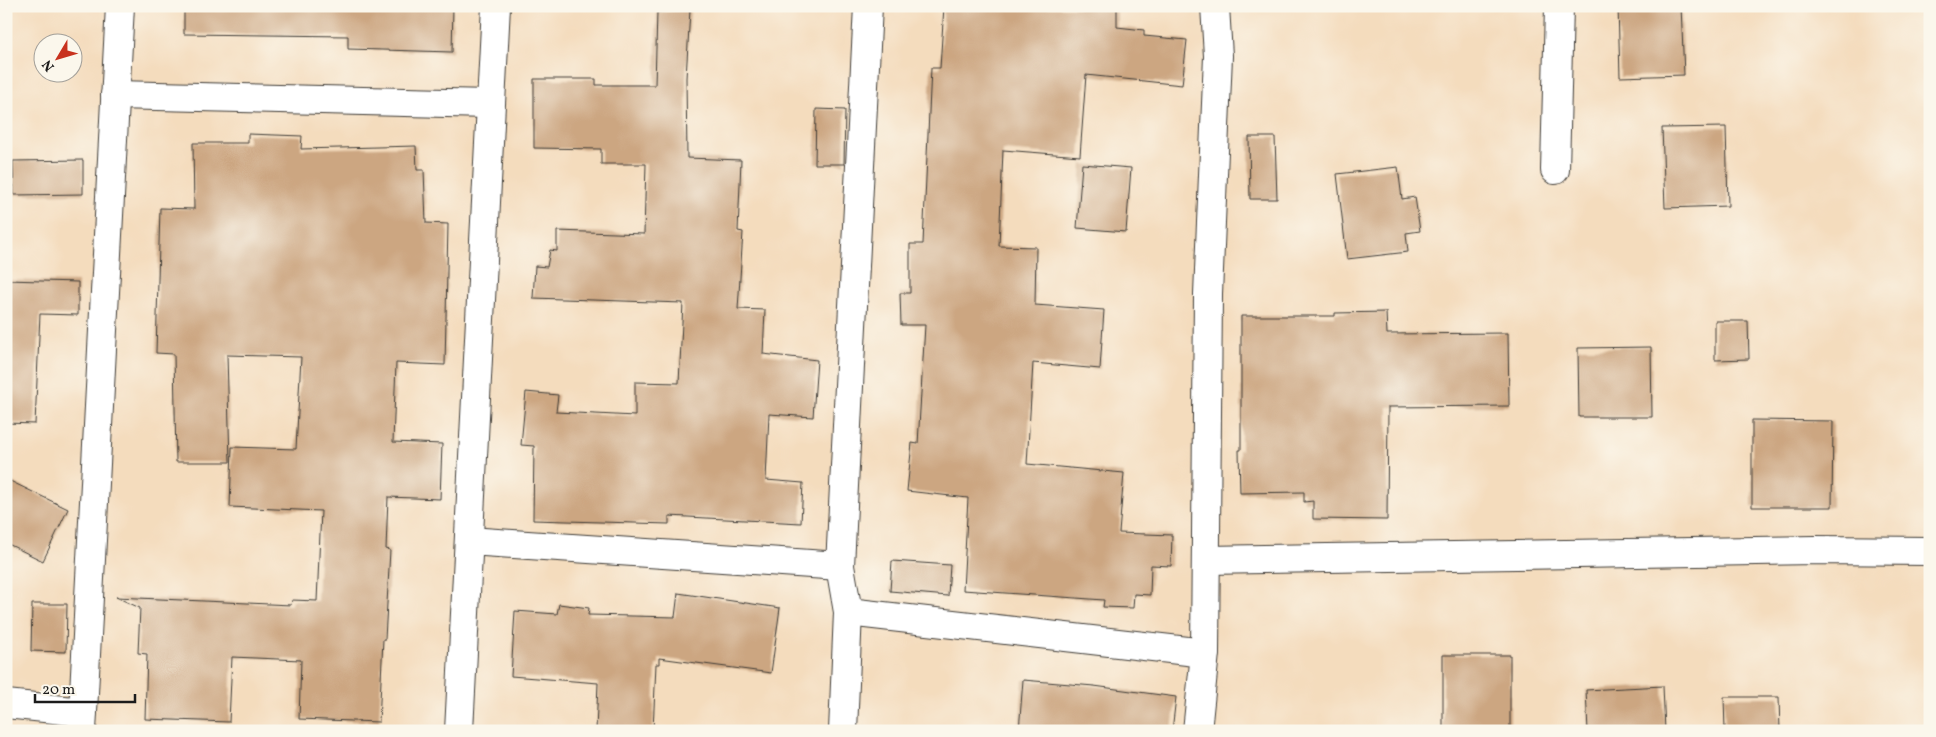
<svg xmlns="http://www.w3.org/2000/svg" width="1936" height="737" font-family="Vollkorn,serif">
<rect width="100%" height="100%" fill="#fbf7ec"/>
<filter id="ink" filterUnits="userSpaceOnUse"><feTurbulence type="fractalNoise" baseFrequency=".02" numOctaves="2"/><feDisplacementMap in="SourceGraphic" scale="10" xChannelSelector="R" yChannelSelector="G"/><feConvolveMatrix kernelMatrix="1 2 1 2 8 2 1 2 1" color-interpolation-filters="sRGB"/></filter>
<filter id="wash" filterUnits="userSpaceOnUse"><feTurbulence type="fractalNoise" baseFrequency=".0096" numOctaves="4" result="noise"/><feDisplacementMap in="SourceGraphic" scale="20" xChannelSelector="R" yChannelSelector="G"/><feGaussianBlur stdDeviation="1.12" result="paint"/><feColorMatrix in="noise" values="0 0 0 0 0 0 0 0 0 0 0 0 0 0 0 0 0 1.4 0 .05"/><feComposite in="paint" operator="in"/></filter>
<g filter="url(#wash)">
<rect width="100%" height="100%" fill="#f4dcbd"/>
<g id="blocks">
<g fill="#cca681">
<polygon points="184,6 453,6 452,52 348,49 348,36 184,34"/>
<polygon points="944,6 1117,8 1117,27 1144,30 1144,36 1187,40 1182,85 1086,75 1080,156 1003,150 999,246 1036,247 1035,305 1104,310 1100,369 1033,363 1027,464 1124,473 1119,533 1172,535 1171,566 1151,565 1150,595 1134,594 1133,608 1103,607 1104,600 963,590 968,498 907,491 912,443 918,444 925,325 901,325 900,293 910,293 910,244 923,244 931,68 940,68"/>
<polygon points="1618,6 1681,6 1684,75 1620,77"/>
<polygon points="690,10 686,78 687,158 741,160 738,231 743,232 738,309 765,310 763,354 817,360 813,417 769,414 766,480 803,483 801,523 669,516 669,524 533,520 534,446 521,445 526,392 558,395 556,412 635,416 635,382 679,383 683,303 533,298 535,266 547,267 550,250 557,251 557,231 644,234 646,164 601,164 601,149 534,148 534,79 596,79 596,85 655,85 657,12"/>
<polygon points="816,109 845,110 844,164 815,164"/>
<polygon points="1726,127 1728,206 1665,208 1662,128"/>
<polygon points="248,134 302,136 301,149 416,146 417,170 424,170 426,223 448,224 445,365 396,363 393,442 442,444 440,499 388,497 386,549 390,550 385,639 383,639 379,722 299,719 301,660 232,657 229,722 145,719 147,654 138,653 140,608 116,597 291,605 292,600 317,601 321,511 230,507 232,447 296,449 301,357 227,355 230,462 176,462 174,354 156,353 160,208 194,209 193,143 248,143"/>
<polygon points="1249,137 1275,137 1277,199 1250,199"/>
<polygon points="83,160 83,194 14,195 13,161"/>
<polygon points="1082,164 1131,168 1126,232 1077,228"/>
<polygon points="1398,167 1402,199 1415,197 1420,231 1406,233 1408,252 1347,259 1337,174"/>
<polygon points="6,280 78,282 78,315 40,314 35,424 6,423"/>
<polygon points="1386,312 1387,334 1508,333 1509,406 1388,407 1387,520 1313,519 1313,501 1304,502 1304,492 1240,493 1239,450 1241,450 1241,316 1335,316 1335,313"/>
<polygon points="1715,321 1748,321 1749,359 1715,360"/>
<polygon points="1651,347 1652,417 1579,417 1578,348"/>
<polygon points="1752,420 1833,421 1832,507 1752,507"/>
<polygon points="6,479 68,509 43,561 6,543"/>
<polygon points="892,561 950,565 948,596 890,591"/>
<polygon points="678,593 780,608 771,673 659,658 659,664 656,664 653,731 596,731 598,683 511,676 515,611 557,614 559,604 589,608 588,615 675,617"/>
<polygon points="32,604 67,604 66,652 31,651"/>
<rect x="1443" y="655" width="67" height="76"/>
<polygon points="1023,680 1094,686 1176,697 1172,731 1019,731"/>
<polygon points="1663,686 1665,731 1588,731 1586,690"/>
<polygon points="1724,697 1779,697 1780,731 1725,731"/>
</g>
</g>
</g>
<g filter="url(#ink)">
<use href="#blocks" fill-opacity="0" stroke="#3c3934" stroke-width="1"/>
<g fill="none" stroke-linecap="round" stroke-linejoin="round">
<defs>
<g id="minor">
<polyline points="115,95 489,104"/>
<polyline points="1555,170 1559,6"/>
<polyline points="469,541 840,566"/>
<polyline points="1207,560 1814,550 1930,551"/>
<polyline points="848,612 1205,653"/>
<polyline points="6,704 83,712"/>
<polyline points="82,731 120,6"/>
<polyline points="459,731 496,6"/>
<polyline points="843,731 848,612 840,566 868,6"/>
<polyline points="1197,731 1205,653 1208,294 1218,56 1215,6"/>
</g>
</defs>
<use href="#minor" stroke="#3c3934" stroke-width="30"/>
<use href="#minor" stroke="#fff" stroke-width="28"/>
</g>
</g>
<rect width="1936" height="737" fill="none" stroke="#fbf7ec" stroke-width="25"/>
<g transform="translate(58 58) rotate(232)"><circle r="24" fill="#fbf7ec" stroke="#a29f99"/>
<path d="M0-4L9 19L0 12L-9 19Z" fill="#c8321e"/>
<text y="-8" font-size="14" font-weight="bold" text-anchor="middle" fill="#1c1c1c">N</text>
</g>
<path d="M35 694v8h100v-8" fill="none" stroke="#1c1c1c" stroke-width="2.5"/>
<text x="42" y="694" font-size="15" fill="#1c1c1c" stroke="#fbf7ec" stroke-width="4" paint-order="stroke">20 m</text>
</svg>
